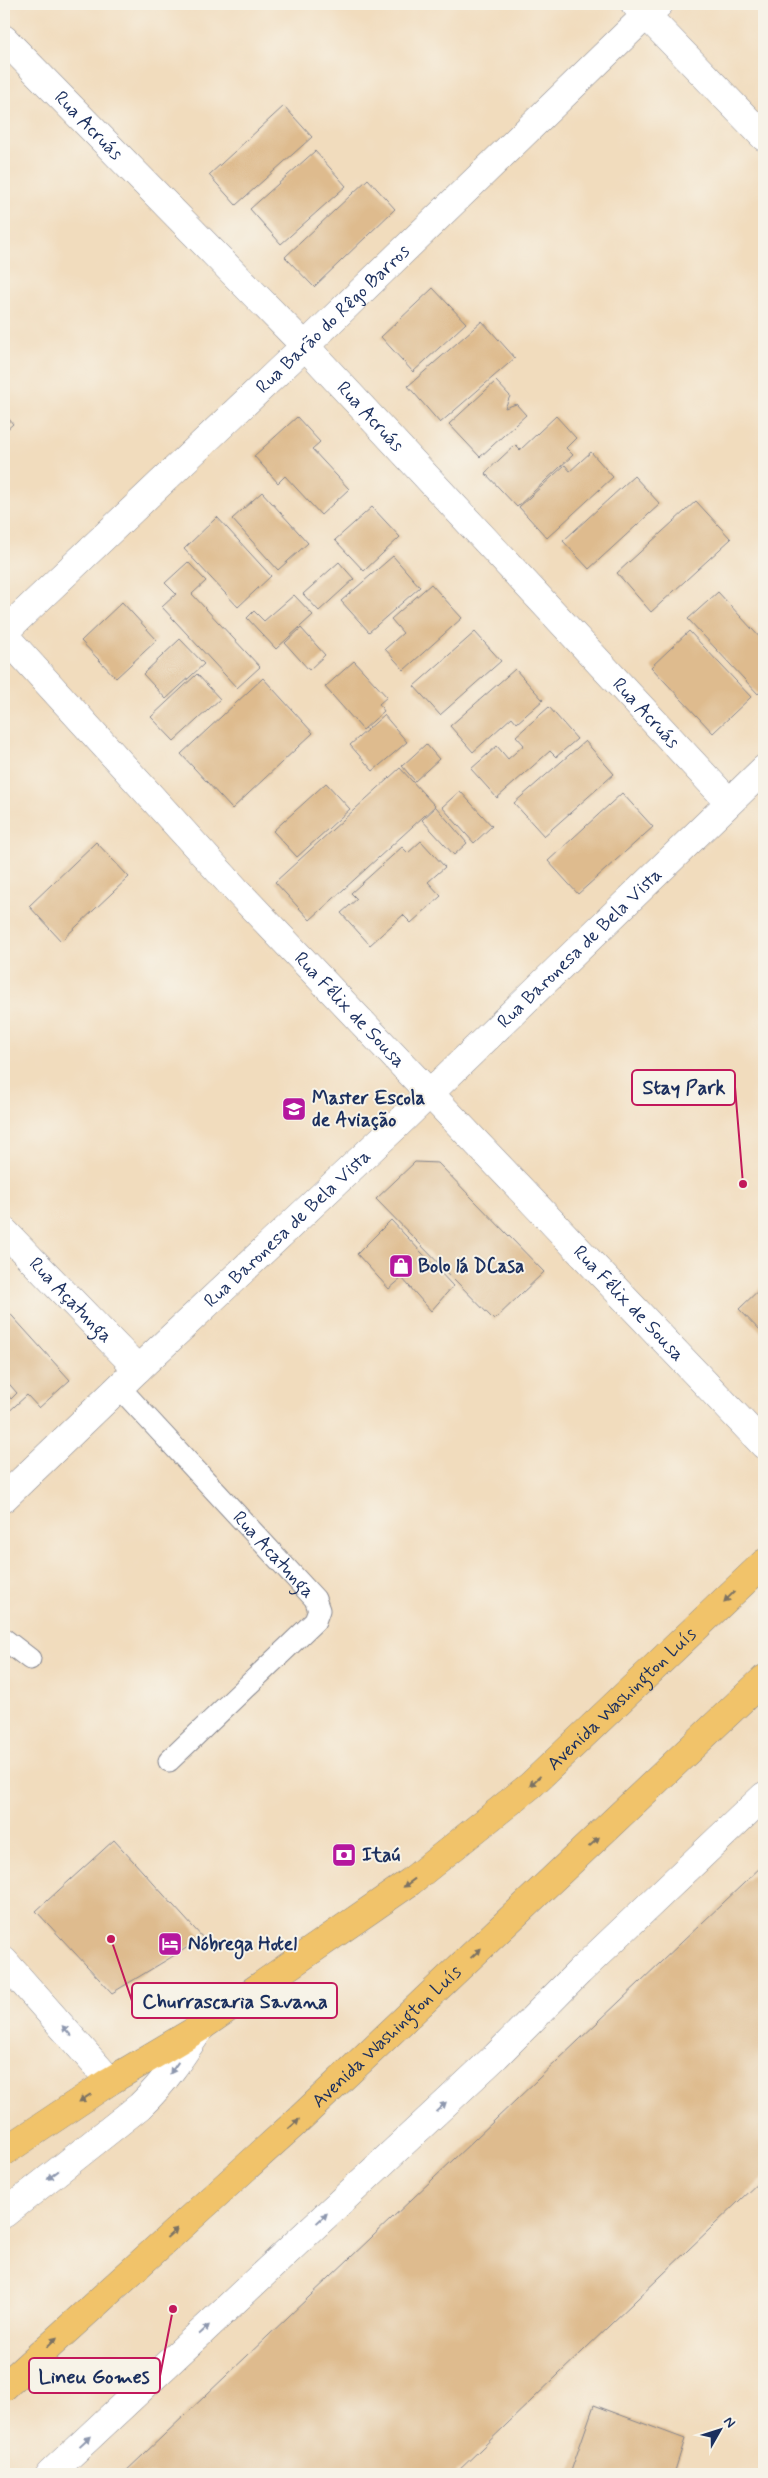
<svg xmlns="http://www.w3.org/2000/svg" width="768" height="2478" font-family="Mynerve,sans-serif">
<rect width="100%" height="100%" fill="#f7f3e8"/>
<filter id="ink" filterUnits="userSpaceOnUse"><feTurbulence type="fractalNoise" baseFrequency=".02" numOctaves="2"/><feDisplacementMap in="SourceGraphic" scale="10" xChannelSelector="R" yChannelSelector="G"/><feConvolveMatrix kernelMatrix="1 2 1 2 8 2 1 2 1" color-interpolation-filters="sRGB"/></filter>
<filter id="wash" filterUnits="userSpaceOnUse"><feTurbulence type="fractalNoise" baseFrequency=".0096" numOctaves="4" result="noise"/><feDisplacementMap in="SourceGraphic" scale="20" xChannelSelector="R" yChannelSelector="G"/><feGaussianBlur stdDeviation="1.12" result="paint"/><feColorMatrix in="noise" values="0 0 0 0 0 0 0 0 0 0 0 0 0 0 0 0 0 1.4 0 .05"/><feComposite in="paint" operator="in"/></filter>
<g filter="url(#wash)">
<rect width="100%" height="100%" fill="#f1dcbd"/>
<g id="blocks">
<g fill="#debb8e">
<polygon points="284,106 312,137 236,205 209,175"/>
<polygon points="315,151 346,186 281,244 250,209"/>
<polygon points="368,179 395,209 314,287 285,257"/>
<polygon points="433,288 466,323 413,372 381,337"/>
<polygon points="482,321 515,358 440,423 408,386"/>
<polygon points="496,381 510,396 505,408 516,404 526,415 480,457 449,424"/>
<polygon points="4,413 13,424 4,432"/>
<polygon points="556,416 576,438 566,448 573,455 517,507 485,473 515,445 520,450"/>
<polygon points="297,417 320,442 312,449 349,489 321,515 285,476 278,483 254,456"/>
<polygon points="591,452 613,477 547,538 519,507 565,465 570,471"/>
<polygon points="634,476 660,504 589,569 563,541"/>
<polygon points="262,492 308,543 278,570 232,519"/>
<polygon points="696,501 731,539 651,612 617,573"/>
<polygon points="372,507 400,537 364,571 335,540"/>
<polygon points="217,517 271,576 238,607 184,549"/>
<polygon points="393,556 420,587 369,632 341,601"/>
<polygon points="188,562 206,581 192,594 260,667 237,688 162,607 176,594 165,583"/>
<polygon points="339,562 354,579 319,611 303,594"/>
<polygon points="431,584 462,618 404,670 385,649 403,633 391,619"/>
<polygon points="718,592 764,642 764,688 758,694 688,619"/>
<polygon points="294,595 313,615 276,649 247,618 254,611 264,621"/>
<polygon points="122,602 157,640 116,678 81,641"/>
<polygon points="301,628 325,655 309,670 285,643"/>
<polygon points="689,631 751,697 713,733 651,667"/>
<polygon points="475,632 501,661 440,715 414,686"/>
<polygon points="180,639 204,664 166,699 143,674"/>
<polygon points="354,661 387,697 379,704 384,711 363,730 325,687"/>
<polygon points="515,669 543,700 517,723 512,717 473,752 450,726"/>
<polygon points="197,674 220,699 174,741 151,717"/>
<polygon points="263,678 313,733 232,809 181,754"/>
<polygon points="549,707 577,739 556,757 550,751 497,798 471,769 497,746 508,759 524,745 516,736"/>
<polygon points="384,715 407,742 373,771 350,745"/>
<polygon points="585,741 614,774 544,836 514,803"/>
<polygon points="426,744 439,759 415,781 402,766"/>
<polygon points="400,768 435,806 310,920 275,882"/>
<polygon points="326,783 350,809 297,857 273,831"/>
<polygon points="460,791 492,826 474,843 442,807"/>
<polygon points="622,793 653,827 578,894 548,861"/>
<polygon points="436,807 467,843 454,855 422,820"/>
<polygon points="421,841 445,867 428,882 441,896 411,923 403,915 370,945 341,913 357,899 351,893 402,847 408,853"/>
<polygon points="96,842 129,877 61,941 29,906"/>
<polygon points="415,1162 438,1163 544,1272 494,1320 376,1199"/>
<polygon points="391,1220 453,1286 431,1311 402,1278 389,1289 357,1254"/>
<polygon points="764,1285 764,1335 739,1309"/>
<polygon points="4,1307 70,1380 39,1408 27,1395 4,1416 4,1390 11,1399 17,1393 4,1378"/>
<polygon points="114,1840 203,1938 112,1993 36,1911"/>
<polygon points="764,1864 764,2177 455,2474 123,2474"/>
<polygon points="594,2405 685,2439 674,2474 570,2474"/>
</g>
</g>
</g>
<g filter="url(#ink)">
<use href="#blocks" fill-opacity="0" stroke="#86868e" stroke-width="1"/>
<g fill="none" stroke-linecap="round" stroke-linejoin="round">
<defs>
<g id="service">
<path id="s1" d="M119,1387L315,1599L319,1610L315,1621L169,1761"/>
<polyline points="4,1639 30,1659"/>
</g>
<g id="minor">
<path id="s2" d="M4,39L305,346L729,802"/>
<path id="s3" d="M4,632L305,346L646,15L635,4"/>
<path id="s4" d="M4,635L237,891L764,1445"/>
<path id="s5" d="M4,1231L138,1369"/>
<path id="s6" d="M4,1498L138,1369L398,1124L764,769"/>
<polyline points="4,1961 110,2081"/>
<path d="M4,2214L140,2106C165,2082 182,2056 201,2027"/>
<polyline points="50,2474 496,2056 579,1972 764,1796"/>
</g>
<polyline id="tertiary" points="659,4 646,15 764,137"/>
<g id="trunk">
<path id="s7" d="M4,2152L110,2081L201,2027L410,1882L531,1785L764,1563"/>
<path id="s8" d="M4,2387L294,2124L764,1679"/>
</g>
</defs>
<use href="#service" stroke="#86868e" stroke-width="23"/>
<use href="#minor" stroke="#86868e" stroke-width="29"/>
<use href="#tertiary" stroke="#86868e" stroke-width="29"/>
<use href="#trunk" stroke="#86868e" stroke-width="29"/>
<use href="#service" stroke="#fff" stroke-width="21"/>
<use href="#minor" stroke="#fff" stroke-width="28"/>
<use href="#tertiary" stroke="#fff" stroke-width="28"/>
<use href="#trunk" stroke="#f1c36a" stroke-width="28"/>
</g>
<defs><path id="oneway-solid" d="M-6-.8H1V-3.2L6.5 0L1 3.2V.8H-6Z" transform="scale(1.25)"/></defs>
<g fill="#7b7263">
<use href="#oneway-solid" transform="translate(729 1597) rotate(136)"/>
<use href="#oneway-solid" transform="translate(535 1781) rotate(137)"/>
<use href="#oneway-solid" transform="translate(594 1842) rotate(-43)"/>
<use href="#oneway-solid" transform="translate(409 1883) rotate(144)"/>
<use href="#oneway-solid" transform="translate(476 1953) rotate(-43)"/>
<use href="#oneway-solid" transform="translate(85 2098) rotate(147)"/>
<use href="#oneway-solid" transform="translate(294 2124) rotate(-42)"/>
<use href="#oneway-solid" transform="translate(172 2233) rotate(-42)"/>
<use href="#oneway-solid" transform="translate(52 2342) rotate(-43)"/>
</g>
<g fill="#8d97ae">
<use href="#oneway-solid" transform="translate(67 2031) rotate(-132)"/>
<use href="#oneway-solid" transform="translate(174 2068) rotate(125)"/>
<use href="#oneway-solid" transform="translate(441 2107) rotate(-43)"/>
<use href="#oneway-solid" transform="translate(53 2175) rotate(142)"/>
<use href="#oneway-solid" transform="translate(322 2218) rotate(-43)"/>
<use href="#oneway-solid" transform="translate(204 2330) rotate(-43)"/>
<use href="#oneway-solid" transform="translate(85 2441) rotate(-43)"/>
</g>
</g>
<defs>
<symbol id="university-square" viewBox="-11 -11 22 22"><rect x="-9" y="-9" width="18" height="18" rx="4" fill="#b5179e" stroke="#f7f3e8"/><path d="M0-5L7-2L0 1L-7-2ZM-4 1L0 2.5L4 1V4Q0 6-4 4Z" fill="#fff"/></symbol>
<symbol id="shop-square" viewBox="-11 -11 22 22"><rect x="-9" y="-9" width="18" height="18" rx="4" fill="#b5179e" stroke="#f7f3e8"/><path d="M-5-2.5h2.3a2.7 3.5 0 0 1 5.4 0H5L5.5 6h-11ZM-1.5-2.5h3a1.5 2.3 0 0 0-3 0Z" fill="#fff"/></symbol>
<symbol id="bank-square" viewBox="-11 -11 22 22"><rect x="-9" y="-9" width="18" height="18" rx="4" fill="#b5179e" stroke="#f7f3e8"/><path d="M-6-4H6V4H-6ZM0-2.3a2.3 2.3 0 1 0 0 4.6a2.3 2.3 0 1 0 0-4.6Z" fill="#fff"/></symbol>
<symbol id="hotel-square" viewBox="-11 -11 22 22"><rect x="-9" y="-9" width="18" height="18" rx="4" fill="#b5179e" stroke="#f7f3e8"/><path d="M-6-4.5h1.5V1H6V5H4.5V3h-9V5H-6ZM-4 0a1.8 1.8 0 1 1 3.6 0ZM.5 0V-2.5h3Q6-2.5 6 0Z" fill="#fff"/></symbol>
</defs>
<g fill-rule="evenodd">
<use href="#university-square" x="280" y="1095" width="28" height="28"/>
<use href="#shop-square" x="387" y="1252" width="28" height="28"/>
<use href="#bank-square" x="330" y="1841" width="28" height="28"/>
<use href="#hotel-square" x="156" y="1930" width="28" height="28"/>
</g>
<g text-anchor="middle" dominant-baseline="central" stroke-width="4" stroke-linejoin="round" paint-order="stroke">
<g font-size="19" fill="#1b2f5e" stroke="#f7f3e8">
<text stroke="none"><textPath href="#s2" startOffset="121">Rua Acruás</textPath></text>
<text stroke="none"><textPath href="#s3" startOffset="454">Rua Barão do Rêgo Barros</textPath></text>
<text stroke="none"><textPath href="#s2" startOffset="526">Rua Acruás</textPath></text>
<text stroke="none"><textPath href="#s2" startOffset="931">Rua Acruás</textPath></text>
<text stroke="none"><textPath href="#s6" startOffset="796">Rua Baronesa de Bela Vista</textPath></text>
<text stroke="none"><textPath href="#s4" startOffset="510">Rua Félix de Sousa</textPath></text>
<text stroke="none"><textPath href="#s6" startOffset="391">Rua Baronesa de Bela Vista</textPath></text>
<text stroke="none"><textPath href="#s5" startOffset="96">Rua Açatunga</textPath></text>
<text stroke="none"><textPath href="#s4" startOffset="915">Rua Félix de Sousa</textPath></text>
<text stroke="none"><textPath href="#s1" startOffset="228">Rua Acatunga</textPath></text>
<text stroke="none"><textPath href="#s7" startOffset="768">Avenida Washington Luís</textPath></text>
<text stroke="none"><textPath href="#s8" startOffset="519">Avenida Washington Luís</textPath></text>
</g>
<g font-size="19" font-weight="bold" fill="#1b2f5e" stroke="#f7f3e8" text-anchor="start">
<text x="312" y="1098">Master Escola<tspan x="312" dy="22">de Aviação</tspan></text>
<text x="418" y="1266">Bolo lá DCasa</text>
<text x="362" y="1855">Itaú</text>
<text x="188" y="1944">Nóbrega Hotel</text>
</g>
</g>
<path fill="none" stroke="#c2185b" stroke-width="2" d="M743 1184L735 1087M111 1939L132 2001M173 2309L160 2376"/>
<g fill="#c2185b" stroke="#f7f3e8" stroke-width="2">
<circle cx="743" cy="1184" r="5"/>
<circle cx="111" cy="1939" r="5"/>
<circle cx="173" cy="2309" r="5"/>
</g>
<g fill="#f7f3e8" stroke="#c2185b" stroke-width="2">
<rect x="632" y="1070" width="103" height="35" rx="5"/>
<rect x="132" y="1983" width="205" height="35" rx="5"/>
<rect x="29" y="2358" width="131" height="35" rx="5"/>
</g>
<g font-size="20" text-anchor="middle" font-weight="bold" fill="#1b2f5e">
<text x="684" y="1094">Stay Park</text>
<text x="235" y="2008">Churrascaria Savana</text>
<text x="94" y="2383">Lineu Gomes</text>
</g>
<rect width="768" height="2478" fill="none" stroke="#f7f3e8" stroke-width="20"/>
<g transform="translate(720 2430) rotate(51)" stroke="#f7f3e8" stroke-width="4" paint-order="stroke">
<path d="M0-4L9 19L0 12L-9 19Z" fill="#1b2f5e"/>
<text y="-8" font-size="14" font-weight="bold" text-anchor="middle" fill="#1b2f5e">N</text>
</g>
</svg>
